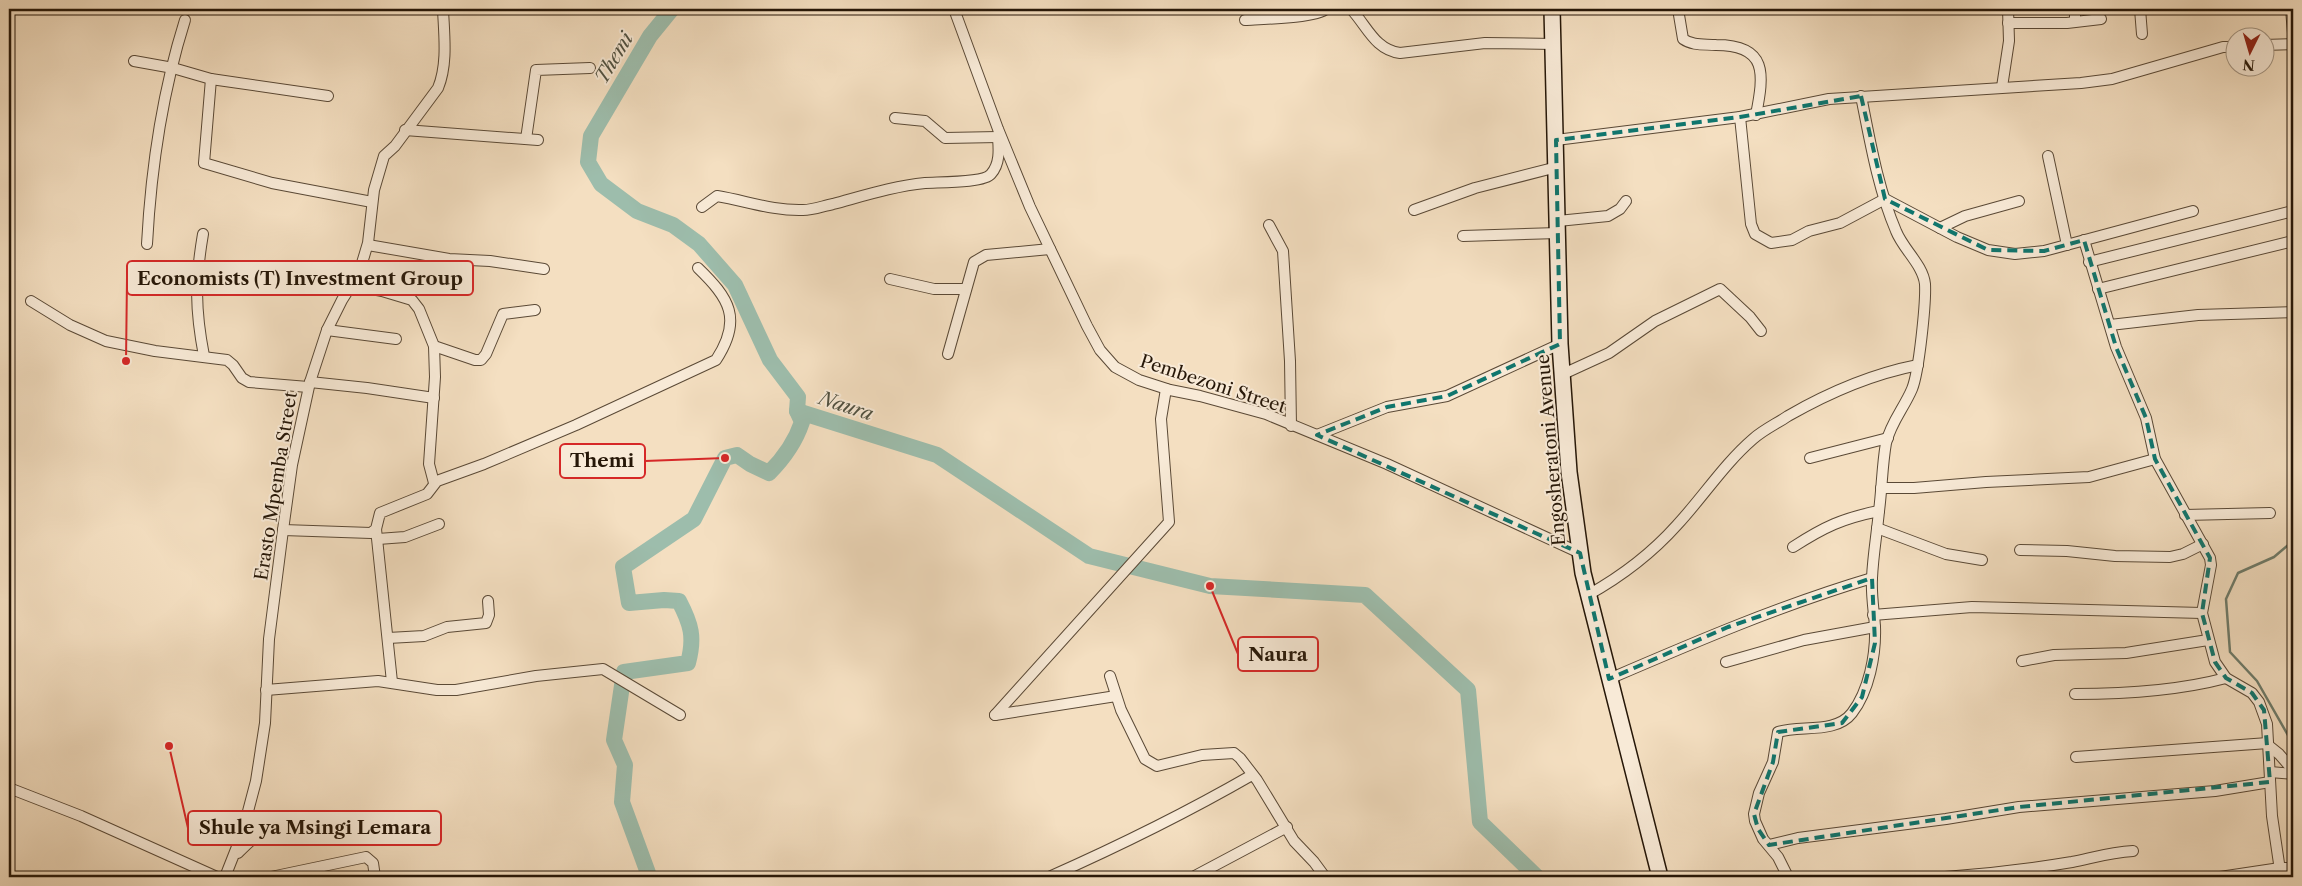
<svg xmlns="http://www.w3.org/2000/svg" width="2302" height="886" font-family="'Libre Caslon Text',serif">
<rect width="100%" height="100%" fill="#f4dfc1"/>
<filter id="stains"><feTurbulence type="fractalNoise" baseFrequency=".004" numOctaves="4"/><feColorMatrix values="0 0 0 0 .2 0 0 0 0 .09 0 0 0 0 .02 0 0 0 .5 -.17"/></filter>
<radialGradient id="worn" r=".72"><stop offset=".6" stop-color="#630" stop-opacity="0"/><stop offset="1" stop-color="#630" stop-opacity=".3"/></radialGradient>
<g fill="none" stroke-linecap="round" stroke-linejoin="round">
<polyline stroke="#6d7b6a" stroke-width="2.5" points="2293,541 2274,557 2238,573 2226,599 2230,652 2257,681 2293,744"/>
<g stroke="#9dbdac" stroke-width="16">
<polyline points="797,411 937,455 1089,556 1210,586 1365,595 1468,690 1480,822 1537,877"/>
<path d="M648,877V873L622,802L625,765L614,740L624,672L688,663C695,637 691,624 679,601L664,600L629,603L623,567L694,519L725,458L737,455L750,464L769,473C783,459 796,440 802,422L797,411L798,397L770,360L735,285L699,244L673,225L637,211L601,184L588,162L591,136L650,36L672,9"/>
</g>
<defs>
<g id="street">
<polyline points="954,9 998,129 1030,207 1087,326 1100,350 1115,367 1139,380 1170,390 1200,396 1266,414 1387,464 1580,553"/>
<path d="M1351,9C1367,26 1375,50 1400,53L1485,43L1554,44"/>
<path d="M1678,9L1683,39C1693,46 1704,44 1716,45C1768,45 1764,74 1756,115"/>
<polyline points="2140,9 2142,34"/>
<polyline points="2291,9 2293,33"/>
<path d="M1245,20C1261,19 1316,18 1326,9"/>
<polyline points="2075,21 2075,9"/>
<polyline points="2008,23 2067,23 2101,19"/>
<polyline points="2264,45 2293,44"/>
<polyline points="134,61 173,68 211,79 328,96"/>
<polyline points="211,79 204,163 272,183 372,202"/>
<polyline points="2002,87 2009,41 2008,9"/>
<polyline points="1740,117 1751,224 1755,234 1771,243 1792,240 1809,231 1840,223 1885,199 1957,237 1988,250 2015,254 2044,251 2193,211"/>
<polyline points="895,118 925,121 945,138 998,137"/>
<polyline points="405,130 538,140"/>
<polyline points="526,139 536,70 590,68"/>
<polyline points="1556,140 1740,117 1829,99 2081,83 2112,79 2223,47 2234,47"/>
<polyline points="2048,156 2067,245"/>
<path d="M702,207L717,196C747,201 773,211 803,210C813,210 823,206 833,204C863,196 894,186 925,183C939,182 984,183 991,174C1000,164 999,150 998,138"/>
<polyline points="1414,210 1475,188 1557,167"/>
<polyline points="1558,221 1608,216 1620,209 1626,201"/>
<polyline points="1269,225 1283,251 1290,361 1291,426"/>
<polyline points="1940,228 1965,216 2019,201"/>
<path d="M203,234C195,281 195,309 204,356"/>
<polyline points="1463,236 1558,233"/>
<polyline points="2084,240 2116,347 2146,418 2155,459 2210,558 2211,565 2202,613 2215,662 2226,678 2252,693 2259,702 2267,724 2272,816 2281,877"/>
<path d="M147,244C151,169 162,93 185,20"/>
<polyline points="368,245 449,259 490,261 544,269"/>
<polyline points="2089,262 2293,211"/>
<polyline points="890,279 934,289 966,289"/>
<polyline points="352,285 382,291 412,300 419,309 434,346 435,377 429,464 434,483"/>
<polyline points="2098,289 2293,241"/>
<polyline points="31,301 70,325 106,341 155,351 227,360 233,365 242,378 249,382 308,387"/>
<polyline points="2110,325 2198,315 2293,312"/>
<polyline points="327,330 396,339"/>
<polyline points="434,346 475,360 481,360 486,354 503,314 535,310"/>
<polyline points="948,354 974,262 986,255 1050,249"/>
<polyline points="1561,375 1609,353 1655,321 1720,289 1750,317 1761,331"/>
<polyline points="310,382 367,388 434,398"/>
<polyline points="1317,435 1387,407 1447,396 1560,344"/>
<polyline points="1810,458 1888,438"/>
<polyline points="1881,488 1914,488 1986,482 2089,477 2155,459"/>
<polyline points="2185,515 2270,513"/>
<polyline points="1877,528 1946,554 1982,560"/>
<polyline points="376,529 392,682"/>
<path d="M283,530L371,533L376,529L380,513L427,494L437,481L484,464L576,425L716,360C743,319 729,298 698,268"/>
<polyline points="378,539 405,537 439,524"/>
<path d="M1793,547C1824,527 1843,518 1879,511"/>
<polyline points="2020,550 2067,551 2115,556 2170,557 2183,554 2203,544"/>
<path d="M1588,595C1622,576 1652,553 1677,525C1703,497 1724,464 1753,439C1763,430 1776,424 1788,416C1828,393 1872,374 1918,365"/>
<polyline points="1873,615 1972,607 2202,613"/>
<polyline points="388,638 424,636 447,627 486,623 489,615 488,601"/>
<polyline points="2022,661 2054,655 2126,653 2208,640"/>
<polyline points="1726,662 1804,640 1875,627"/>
<polyline points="1110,676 1121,710 1145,759 1157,766 1202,755 1234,753 1240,758 1257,780 1294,841 1314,862 1325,877"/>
<path d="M1609,679C1695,642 1781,605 1872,578"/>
<polyline points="266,690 378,681 437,690 456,690 536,676 603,669 680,715"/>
<path d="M2075,694C2126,694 2177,691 2226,678"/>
<polyline points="995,715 1169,522 1161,419 1166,389"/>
<polyline points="995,715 1116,696"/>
<polyline points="2269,746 2279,754 2293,770"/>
<polyline points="2076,757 2268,743"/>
<polyline points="2270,772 2293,774"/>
<polyline points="9,788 81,816 217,877"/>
<polyline points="1769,845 1798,838 1946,819 2019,807 2215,791 2270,782"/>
<path d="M238,853C255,836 263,827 288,830"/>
<path d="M225,877L242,834L256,781L265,723L269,639L283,530L292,465L310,382L327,330L342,300L359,273L368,243L374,190L384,156L395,146L438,88C448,64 444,34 443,9"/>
<polyline points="271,877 366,857 373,863 375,877"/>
<path d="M1049,877C1119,846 1186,813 1252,775"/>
<polyline points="1193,877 1287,827"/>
<path d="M1788,877L1778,857L1763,839L1755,821L1754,814L1759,793L1773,762L1778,732C1801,725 1836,734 1852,713C1869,691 1876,655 1875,627C1874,611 1871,595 1872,578C1873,555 1877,533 1879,511C1882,488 1882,466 1886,443C1891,422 1904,408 1912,389C1919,372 1926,303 1925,284C1923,265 1903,249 1896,231C1878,189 1870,141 1861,96"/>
<path d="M1945,877C1987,874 2030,869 2072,862C2092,858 2111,852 2133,851"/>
<polyline points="2220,877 2280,868 2293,868"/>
</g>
<polyline id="secondary" points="1552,9 1560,344 1569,472 1583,573 1660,877"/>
</defs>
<use href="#street" stroke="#5a4936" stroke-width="12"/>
<use href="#secondary" stroke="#261708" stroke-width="18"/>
<use href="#street" stroke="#f8ead7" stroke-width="10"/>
<use href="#secondary" stroke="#f8ead7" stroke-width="15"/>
</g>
<path fill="none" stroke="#0f766e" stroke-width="4" stroke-dasharray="10 6" stroke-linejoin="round" d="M1861,96L1885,199L1988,250L2044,251L2084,240L2116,347L2146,418L2155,459L2210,558L2202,613L2215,662L2226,678L2252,693L2264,710L2270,782L2019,807L1769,845L1758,829L1754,814L1773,762L1778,732L1842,723L1862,697L1875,643L1872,578L1728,627L1609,679L1580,553L1317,435L1387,407L1447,396L1560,344L1556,140L1740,117Z"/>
<g text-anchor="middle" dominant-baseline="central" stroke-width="4" stroke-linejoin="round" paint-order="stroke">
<g font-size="18" fill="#261708" stroke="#f8ead7">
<text transform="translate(1213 384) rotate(18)">Pembezoni Street</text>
<text transform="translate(1551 450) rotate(-95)">Engosheratoni Avenue</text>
<text transform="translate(276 486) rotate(-81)">Erasto Mpemba Street</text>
</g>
<g font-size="19" font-style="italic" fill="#505141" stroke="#f8ead7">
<text transform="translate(614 58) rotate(-59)">Themi</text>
<text transform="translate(846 406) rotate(18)">Naura</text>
</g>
</g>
<path fill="none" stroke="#d62828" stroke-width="2" d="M126 361L127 278M725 458L645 461M1210 586L1238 654M169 746L188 828"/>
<g fill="#d62828" stroke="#f8ead7" stroke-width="2">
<circle cx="126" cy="361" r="5"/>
<circle cx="725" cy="458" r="5"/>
<circle cx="1210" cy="586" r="5"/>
<circle cx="169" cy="746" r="5"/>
</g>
<g fill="#f8ead7" stroke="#d62828" stroke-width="2">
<rect x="127" y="261" width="346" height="34" rx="5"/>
<rect x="560" y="444" width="85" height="34" rx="5"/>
<rect x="1238" y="637" width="80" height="34" rx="5"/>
<rect x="188" y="811" width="253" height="34" rx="5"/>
</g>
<g font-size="19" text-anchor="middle" font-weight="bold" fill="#261708">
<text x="300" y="285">Economists (T) Investment Group</text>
<text x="602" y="467">Themi</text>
<text x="1278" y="661">Naura</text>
<text x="315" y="834">Shule ya Msingi Lemara</text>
</g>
<rect width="2302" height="886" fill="none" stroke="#f4dfc1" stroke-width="30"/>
<rect x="10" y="10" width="2282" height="866" fill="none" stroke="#261708" stroke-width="2.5"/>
<rect x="15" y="15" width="2272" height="856" fill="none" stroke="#261708"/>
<g transform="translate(2250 52) rotate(185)"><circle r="24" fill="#f8ead7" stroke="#a49684"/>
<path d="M0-4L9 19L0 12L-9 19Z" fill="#8f2418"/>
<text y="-8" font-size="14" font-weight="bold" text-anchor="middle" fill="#261708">N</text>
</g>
<rect width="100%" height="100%" filter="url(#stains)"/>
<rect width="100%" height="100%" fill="url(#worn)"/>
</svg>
